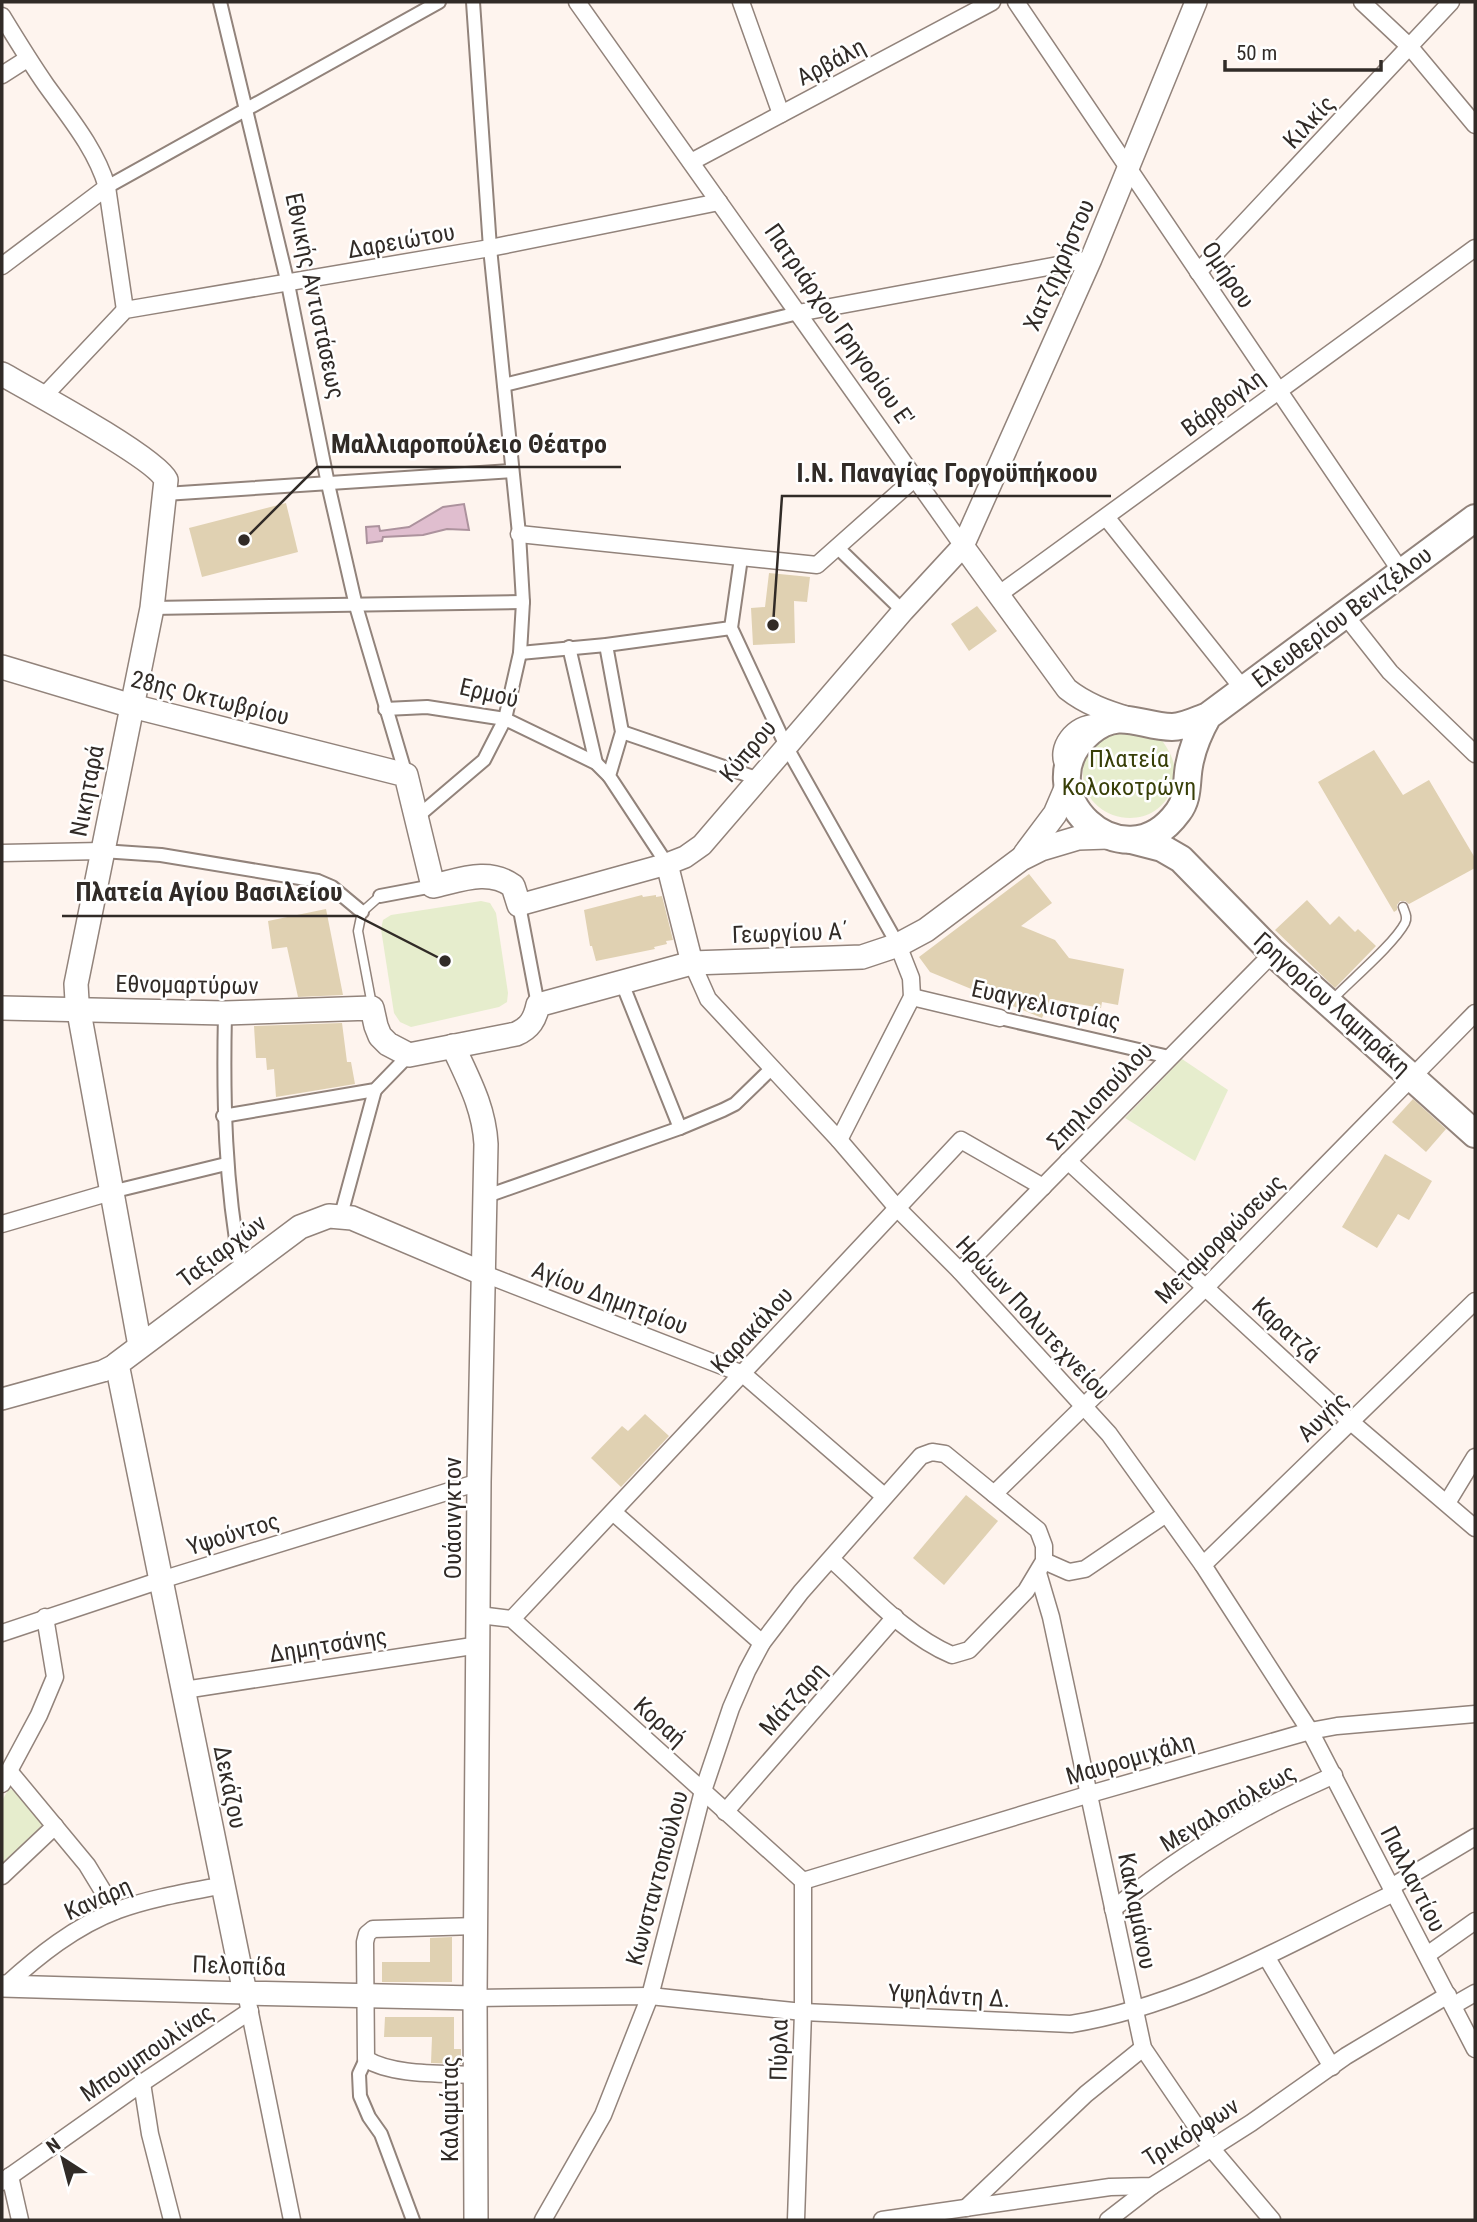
<svg xmlns="http://www.w3.org/2000/svg" width="1477" height="2222" font-family="'Roboto Condensed',sans-serif">
<rect width="100%" height="100%" fill="#fef4ee"/>
<g fill="#e6edcd">
<path d="M1119,727L1160,738C1172,753 1179,769 1172,788C1155,837 1081,822 1083,771C1083,763 1086,752 1092,746C1099,738 1110,733 1119,727Z"/>
<polygon points="481,901 490,903 496,913 508,993 507,1002 499,1007 411,1027 400,1022 394,1013 381,929 383,920 391,915"/>
<polygon points="1182,1059 1228,1090 1195,1161 1125,1118"/>
<polygon points="9,1788 23,1797 43,1824 2,1866 2,1801"/>
</g>
<polygon fill="#e0becf" stroke="#ac929d" stroke-width="2" points="464,504 469,530 447,529 423,535 383,537 382,541 367,543 366,527 379,526 380,531 409,527 443,507"/>
<g fill="#e0d1b2">
<polygon points="286,503 298,552 202,577 189,528"/>
<polygon points="769,573 810,577 807,602 794,601 795,643 753,645 751,608 765,607"/>
<polygon points="977,606 997,631 969,651 951,624"/>
<polygon points="1374,750 1403,795 1429,780 1475,858 1475,868 1409,904 1405,901 1400,901 1397,905 1397,910 1394,912 1318,782"/>
<polygon points="1029,874 1052,903 1021,926 1055,940 1069,958 1124,969 1118,1005 1102,1002 1101,1008 1050,999 1042,1018 930,972 919,957"/>
<polygon points="642,895 643,897 656,895 656,897 662,896 673,940 666,941 667,944 654,947 655,949 596,961 592,946 590,946 584,910"/>
<polygon points="1307,900 1330,925 1339,916 1355,932 1358,929 1376,946 1335,988 1275,930"/>
<polygon points="326,909 343,995 298,997 287,947 272,949 268,921"/>
<polygon points="342,1023 347,1062 351,1062 355,1084 276,1097 274,1069 267,1070 266,1058 256,1058 254,1026"/>
<polygon points="1413,1099 1446,1129 1426,1152 1392,1122"/>
<polygon points="1385,1154 1432,1181 1409,1220 1398,1214 1377,1248 1342,1227"/>
<polygon points="645,1414 669,1436 621,1487 591,1458 622,1426 628,1431"/>
<polygon points="966,1495 998,1521 944,1585 913,1558"/>
<polygon points="452,1937 452,1982 382,1982 382,1962 430,1962 430,1938"/>
<polygon points="385,2017 454,2017 454,2049 461,2049 461,2064 431,2063 432,2037 384,2037"/>
</g>
<g fill="none" stroke-linecap="round" stroke-linejoin="round">
<defs>
<g id="service">
<path d="M1061,769C1048,746 1072,718 1096,719"/>
<path d="M1332,1000C1350,981 1394,944 1405,923C1408,917 1405,913 1403,907"/>
<polyline points="372,1005 358,931 362,912 380,896"/>
</g>
<g id="pedestrian">
<polyline points="220,2 288,284 328,484 356,606 406,775"/>
<polyline points="107,187 439,2"/>
<polyline points="504,385 798,313"/>
<polyline points="165,494 512,471"/>
<polyline points="837,547 903,611"/>
<polyline points="741,558 731,628 786,746 898,945"/>
<polyline points="152,608 523,602"/>
<polyline points="606,645 622,732 609,776 667,864"/>
<polyline points="569,647 596,763"/>
<polyline points="520,653 606,645 731,628"/>
<polyline points="385,709 427,707 505,719 596,763 609,776"/>
<polyline points="622,732 759,779"/>
<polyline points="417,817 484,760 505,719 520,653 523,602 519,534 490,248 473,2"/>
<polyline points="102,851 161,855 318,881 332,887 362,912"/>
<polyline points="380,896 433,886"/>
<polyline points="519,905 538,1005"/>
<polyline points="622,983 680,1128"/>
<path d="M225,1013C223,1100 225,1184 241,1269"/>
<polyline points="1000,1018 1169,1057"/>
<polyline points="223,1116 375,1090 409,1055"/>
<polyline points="111,1192 226,1164"/>
<polyline points="484,1197 680,1128 723,1110 735,1104 772,1068"/>
<polyline points="341,1215 375,1090"/>
<polyline points="366,2059 359,2074 360,2096 369,2117 381,2134 413,2220"/>
</g>
<g id="minor">
<polyline points="577,2 963,546"/>
<polyline points="741,2 781,114"/>
<polyline points="1016,2 1402,573"/>
<polyline points="1362,2 1410,47 1475,125"/>
<path d="M2,16C16,39 30,62 46,85C69,117 96,149 107,187L125,310"/>
<polyline points="2,75 27,59"/>
<polyline points="691,162 992,2"/>
<polyline points="2,266 107,187"/>
<polyline points="1198,272 1451,2"/>
<polyline points="798,313 1091,259"/>
<polyline points="43,397 125,310 490,248 719,202"/>
<polyline points="1106,517 1244,690"/>
<polyline points="519,534 817,565 915,478"/>
<polyline points="998,595 1475,248"/>
<polyline points="1345,615 1390,672 1475,754"/>
<polyline points="2,853 102,851"/>
<polyline points="692,963 708,999 839,1140 898,1209 960,1271 1109,1434 1203,1565 1310,1731 1475,2049"/>
<polyline points="912,997 1000,1018"/>
<polyline points="839,1140 912,997 911,978 898,945"/>
<polyline points="1068,1161 1351,1422 1475,1528"/>
<polyline points="2,1224 111,1192"/>
<polyline points="960,1271 1273,953"/>
<polyline points="482,1273 743,1374 884,1496"/>
<polyline points="994,1494 1206,1287 1475,1013"/>
<polyline points="1447,1503 1475,1457"/>
<polyline points="613,1512 762,1643"/>
<polyline points="1044,1561 1069,1572 1085,1569 1166,1514"/>
<polyline points="1203,1565 1475,1301"/>
<polyline points="1038,1573 1051,1617 1143,2048 1211,2148 1272,2220"/>
<polyline points="479,1615 512,1619 803,1881"/>
<polyline points="512,1619 961,1140 1043,1187"/>
<polyline points="2,1633 161,1580 479,1482"/>
<polyline points="184,1690 479,1645"/>
<polyline points="9,1771 87,1865 115,1911"/>
<polyline points="2,1784 39,1715 55,1677 45,1617"/>
<polyline points="725,1812 895,1617"/>
<polyline points="2,1876 55,1826"/>
<polyline points="803,1881 1090,1794 1310,1731 1337,1726 1475,1714"/>
<polyline points="1391,1887 1475,1837"/>
<path d="M1113,1909C1159,1872 1209,1838 1261,1810C1284,1797 1309,1787 1334,1775"/>
<polyline points="1427,1955 1475,1921"/>
<polyline points="1267,1958 1332,2067"/>
<path d="M5,1986C38,1956 75,1926 118,1910C151,1898 188,1892 224,1885"/>
<path d="M475,1998L650,1996L803,2012L1071,2024C1188,2005 1289,1943 1394,1893"/>
<polyline points="248,2003 292,2220"/>
<polyline points="1454,2005 1475,1993"/>
<path d="M476,2075C444,2073 393,2076 366,2059L365,1942L367,1934L373,1929L477,1926"/>
<polyline points="142,2083 150,2134 172,2220"/>
<polyline points="10,2176 20,2220"/>
<polyline points="2,2182 142,2083 250,2011"/>
<polyline points="966,2208 1086,2094 1143,2048"/>
<path d="M543,2220L603,2115L650,1996L703,1791L731,1708L747,1671L762,1643L801,1592L921,1456L932,1452L945,1454L1038,1530L1044,1546V1561L1026,1591L969,1650L952,1655C905,1635 869,1593 831,1559"/>
<polyline points="796,2220 803,2012 803,1881"/>
<polyline points="882,2220 1110,2187 1152,2186 1251,2123 1346,2056 1448,1995"/>
<polyline points="1108,2220 1152,2186"/>
</g>
<g id="tertiary">
<path d="M963,546L1067,689C1086,704 1106,711 1129,718"/>
<polyline points="667,864 692,963"/>
<polyline points="519,905 667,864 685,857 702,845 903,611 963,546 1091,259 1196,2"/>
<polyline points="2,1399 103,1371 117,1364"/>
<polyline points="2,1986 245,1993"/>
</g>
<g id="secondary">
<path d="M2,374C30,390 156,458 166,480L152,608L76,984L77,1001L140,1346"/>
<path d="M2,667L132,706L406,775L433,886C460,880 489,868 513,886L519,905"/>
<polyline points="1025,854 1055,814 1067,786"/>
<path d="M2,1008L225,1013L372,1008L376,1026L380,1036L388,1044L409,1055L516,1034C530,1028 535,1019 538,1005L692,963L862,957L898,945L926,930L1021,859L1041,849L1078,838L1108,837"/>
<path d="M453,1046C468,1079 484,1107 486,1144L479,1482L475,1998L476,2220"/>
<polyline points="475,1998 245,1993 117,1364 300,1227 329,1216 352,1218 482,1273"/>
</g>
<g id="primary">
<path d="M1208,716C1199,732 1192,748 1189,766C1186,782 1189,798 1178,812C1123,888 1021,790 1090,732C1120,707 1141,727 1172,727C1184,727 1197,720 1208,716L1475,518"/>
<polyline points="1131,840 1162,848 1181,859 1273,953 1475,1134"/>
</g>
</defs>
<use href="#service" stroke="#92837b" stroke-width="11"/>
<use href="#pedestrian" stroke="#92837b" stroke-width="16"/>
<use href="#minor" stroke="#92837b" stroke-width="19"/>
<use href="#tertiary" stroke="#92837b" stroke-width="24"/>
<use href="#secondary" stroke="#92837b" stroke-width="26"/>
<use href="#primary" stroke="#92837b" stroke-width="30"/>
<use href="#service" stroke="#fff" stroke-width="8"/>
<use href="#pedestrian" stroke="#fff" stroke-width="12"/>
<use href="#minor" stroke="#fff" stroke-width="16"/>
<use href="#tertiary" stroke="#fff" stroke-width="21"/>
<use href="#secondary" stroke="#fff" stroke-width="23"/>
<use href="#primary" stroke="#fff" stroke-width="26"/>
</g>
<g text-anchor="middle" dominant-baseline="central" stroke-width="5" stroke-linejoin="round" paint-order="stroke">
<g font-size="24" fill="#312b27" stroke="#fff">
<text transform="translate(831 62) rotate(-28)">Αρβάλη</text>
<text transform="translate(1309 122) rotate(-47)">Κιλκίς</text>
<text transform="translate(401 241) rotate(-10)">Δαρειώτου</text>
<text transform="translate(1059 265) rotate(-66)">Χατζηχρήστου</text>
<text transform="translate(1228 275) rotate(56)">Ομήρου</text>
<text transform="translate(315 296) rotate(78)">Εθνικής Αντιστάσεως</text>
<text transform="translate(839 325) rotate(55)">Πατριάρχου Γρηγορίου Ε'</text>
<text transform="translate(1223 403) rotate(-36)">Βάρβογλη</text>
<text transform="translate(1342 617) rotate(-37)">Ελευθερίου Βενιζέλου</text>
<text transform="translate(489 693) rotate(13)">Ερμού</text>
<text transform="translate(210 698) rotate(14)">28ης Οκτωβρίου</text>
<text transform="translate(748 751) rotate(-50)">Κύπρου</text>
<text transform="translate(87 791) rotate(-79)">Νικηταρά</text>
<text transform="translate(790 933) rotate(-2)">Γεωργίου Α΄</text>
<text transform="translate(187 985) rotate(1)">Εθνομαρτύρων</text>
<text transform="translate(1332 1004) rotate(42)">Γρηγορίου Λαμπράκη</text>
<text transform="translate(1046 1005) rotate(13)">Ευαγγελιστρίας</text>
<text transform="translate(1100 1096) rotate(-46)">Σπηλιοπούλου</text>
<text transform="translate(1220 1239) rotate(-45)">Μεταμορφώσεως</text>
<text transform="translate(222 1251) rotate(-37)">Ταξιαρχών</text>
<text transform="translate(610 1298) rotate(21)">Αγίου Δημητρίου</text>
<text transform="translate(1033 1318) rotate(47)">Ηρώων Πολυτεχνείου</text>
<text transform="translate(752 1330) rotate(-47)">Καρακάλου</text>
<text transform="translate(1286 1330) rotate(43)">Καρατζά</text>
<text transform="translate(1323 1417) rotate(-44)">Αυγής</text>
<text transform="translate(453 1518) rotate(-90)">Ουάσινγκτον</text>
<text transform="translate(233 1534) rotate(-17)">Υψούντος</text>
<text transform="translate(328 1645) rotate(-9)">Δημητσάνης</text>
<text transform="translate(793 1699) rotate(-49)">Μάτζαρη</text>
<text transform="translate(660 1722) rotate(42)">Κοραή</text>
<text transform="translate(1130 1759) rotate(-16)">Μαυρομιχάλη</text>
<text transform="translate(230 1787) rotate(78)">Δεκάζου</text>
<text transform="translate(1228 1808) rotate(-30)">Μεγαλοπόλεως</text>
<text transform="translate(657 1878) rotate(-75)">Κωνσταντοπούλου</text>
<text transform="translate(1413 1879) rotate(63)">Παλλαντίου</text>
<text transform="translate(98 1899) rotate(-24)">Κανάρη</text>
<text transform="translate(1137 1911) rotate(79)">Κακλαμάνου</text>
<text transform="translate(239 1966) rotate(2)">Πελοπίδα</text>
<text transform="translate(949 1996) rotate(3)">Υψηλάντη Δ.</text>
<text transform="translate(779 2050) rotate(-89)">Πύρλα</text>
<text transform="translate(147 2053) rotate(-34)">Μπουμπουλίνας</text>
<text transform="translate(450 2109) rotate(-90)">Καλαμάτας</text>
<text transform="translate(1191 2132) rotate(-32)">Τρικόρφων</text>
</g>
<g font-size="24" fill="#383f08" stroke="#fff">
<text x="1129" y="759">Πλατεία<tspan x="1129" dy="28">Κολοκοτρώνη</tspan></text>
</g>
</g>
<path fill="none" stroke="#312b27" stroke-width="2.5" d="M244 540L317 467H621M773 625L782 496H1111M445 961L357 916H62"/>
<g fill="#312b27" stroke="#fff" stroke-width="2.5">
<circle cx="244" cy="540" r="7"/>
<circle cx="773" cy="625" r="7"/>
<circle cx="445" cy="961" r="7"/>
</g>
<g font-size="26" text-anchor="middle" font-weight="bold" fill="#312b27" stroke="#fff" stroke-width="5" stroke-linejoin="round" paint-order="stroke">
<text x="469" y="453">Μαλλιαροπούλειο Θέατρο</text>
<text x="947" y="482">Ι.Ν. Παναγίας Γοργοϋπήκοου</text>
<text x="209" y="901">Πλατεία Αγίου Βασιλείου</text>
</g>
<rect width="1477" height="2222" fill="none" stroke="#312b27" stroke-width="7"/>
<g transform="translate(63 2159) rotate(324)" stroke="#ffffff" stroke-width="5" paint-order="stroke">
<path d="M0-5L12 26L0 18L-12 26Z" fill="#312b27"/>
<text y="-10" font-size="19" font-weight="bold" text-anchor="middle" fill="#312b27">N</text>
</g>
<path d="M1225 60v10h156v-10" fill="none" stroke="#312b27" stroke-width="3.5"/>
<text x="1236" y="60" font-size="21" fill="#312b27" stroke="#ffffff" stroke-width="5" paint-order="stroke">50 m</text>
</svg>
